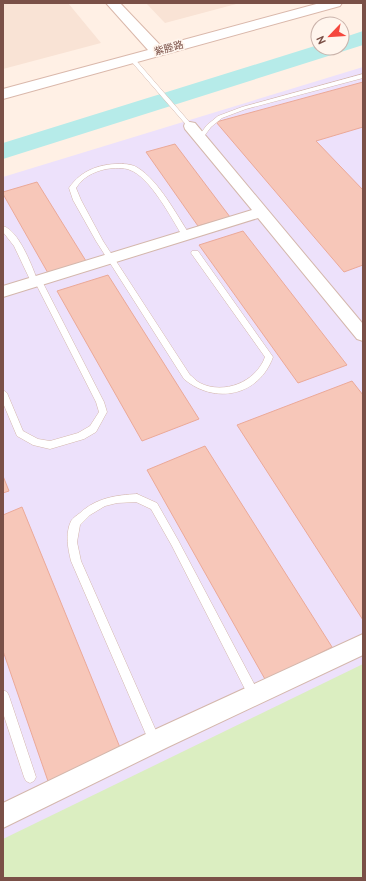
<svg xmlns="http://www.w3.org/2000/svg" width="366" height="881" font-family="Overpass,'Noto Sans SC',sans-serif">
<rect width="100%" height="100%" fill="#fff0e5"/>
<g fill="#f9e3d5">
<polygon points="3,3 68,3 101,43 3,69"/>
<polygon points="146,3 240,3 165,23"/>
</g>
<polygon fill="#ede1fb" points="363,67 363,878 3,878 3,177"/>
<polygon fill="#dbeec1" points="363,664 363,878 3,878 3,839"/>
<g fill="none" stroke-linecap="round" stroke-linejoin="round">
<polygon fill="#b6ebe9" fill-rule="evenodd" points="363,31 363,45 3,159 3,143 318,45 318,48 342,48 342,38"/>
</g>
<g fill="#f7c7b9" stroke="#eba998">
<polygon points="363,82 363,127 316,141 363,190 363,265 344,272 216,122"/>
<polygon points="175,144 230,217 198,226 146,152"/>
<polygon points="37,182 86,261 48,273 3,194 3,192"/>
<polygon points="243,231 347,365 298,383 199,245"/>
<polygon points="108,275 199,419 142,441 57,291"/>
<polygon points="352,381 363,395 363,620 237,425"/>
<polygon points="205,446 332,647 266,681 147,470"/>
<polygon points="3,476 9,491 3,493"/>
<polygon points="22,507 121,750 49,784 3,651 3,515"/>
</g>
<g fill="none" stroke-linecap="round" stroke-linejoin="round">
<defs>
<g id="lane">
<polygon points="130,58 134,58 192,125 192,127 188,127 130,60"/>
<polygon points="363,74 363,78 246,109 222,118 211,127 202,139 197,138 207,125 218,116 242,107"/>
<path d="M123,164C128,164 134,165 138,168C159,181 176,214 190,235L186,237H183C172,219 150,177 130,170C123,167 114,168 106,169C93,172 83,177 76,188L81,200L103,241L190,375C193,377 196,381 200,383C224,395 256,382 265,357L191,253L192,251H198L273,357C259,396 215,405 184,379L96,241L73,200L69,188C81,170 101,163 123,164Z"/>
<path d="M3,226C19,231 31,264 37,279H41L42,281L104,402L107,412L96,432L84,439L50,449L33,445L17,436L3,403V390L7,393L23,431L38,439L50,441L78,433L90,426L99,412L96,402L36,284H32L14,246L3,232Z"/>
<path d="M137,494L157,503L178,540L260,695L258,699L254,701L250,699L172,546L151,509L136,502L117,503L105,506L90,515L80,525L77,542L81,561L161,742L159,746L155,748L151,746L71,561C68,549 65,534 71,521C73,518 77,515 80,513C96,498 116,495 137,494Z"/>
<polygon points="3,690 7,692 9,696 36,777 34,781 30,783 26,781 24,777 3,713"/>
</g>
<g id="street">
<polygon points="190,122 195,123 363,324 363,341 357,339 258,218 3,297 3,286 252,210 185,129 184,126 185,123"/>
<polygon points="363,634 363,655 168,747 3,828 3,803 152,731"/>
</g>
<polygon id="secondary" points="106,3 120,3 161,46 320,3 342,3 340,6 3,99 3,89 148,50"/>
</defs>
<use href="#lane" stroke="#d4b7ac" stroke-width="1"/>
<use href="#street" stroke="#d4b7ac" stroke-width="2"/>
<use href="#secondary" stroke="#dab8ab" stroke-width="2"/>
<use href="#lane" fill="#fff" fill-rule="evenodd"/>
<use href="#street" fill="#fff" fill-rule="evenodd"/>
<use href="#secondary" fill="#fff" fill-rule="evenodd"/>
</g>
<g text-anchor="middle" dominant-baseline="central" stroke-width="3.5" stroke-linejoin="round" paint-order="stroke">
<g font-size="10" fill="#7a5047" stroke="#fff5ed">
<text transform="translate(169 49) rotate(-15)">紫塍路</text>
</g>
</g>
<rect width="366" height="881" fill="none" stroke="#7a5047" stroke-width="8"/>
<g transform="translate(330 36) rotate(245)"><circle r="19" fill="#fff5ed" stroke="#cab3ab"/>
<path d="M0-3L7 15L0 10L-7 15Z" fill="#f5473d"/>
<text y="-6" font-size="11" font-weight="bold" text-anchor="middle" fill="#7a5047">N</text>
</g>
</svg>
